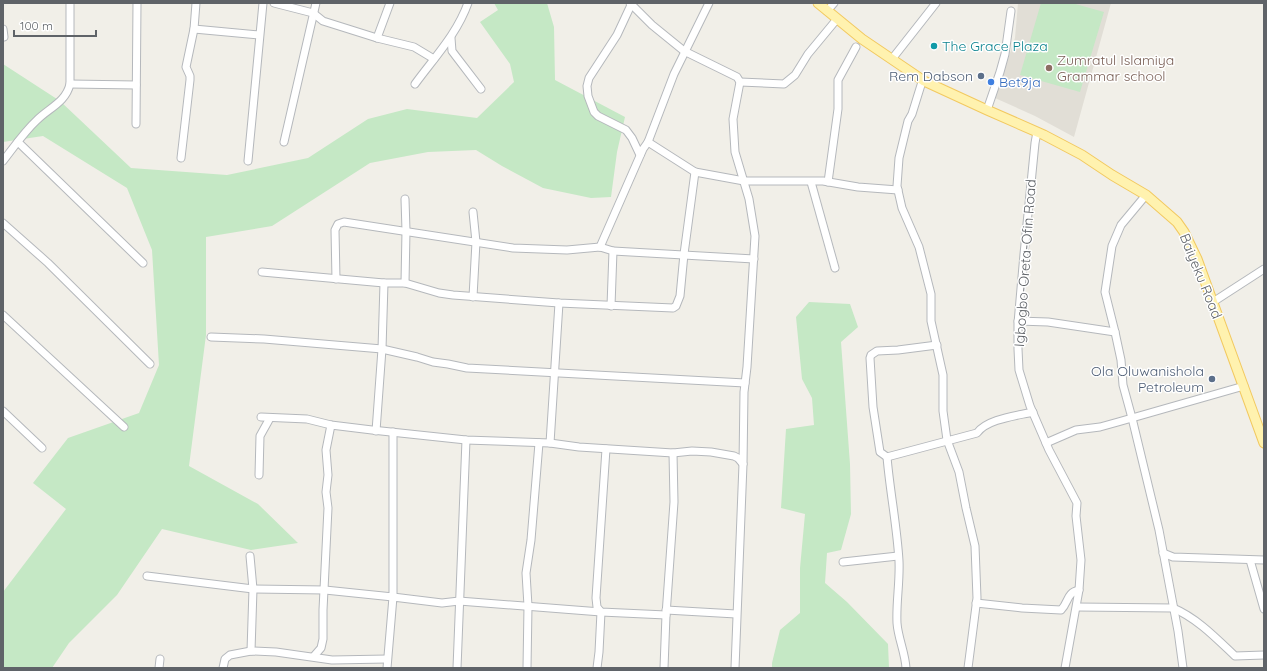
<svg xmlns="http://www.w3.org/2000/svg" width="1267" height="671" font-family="Quicksand,sans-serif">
<rect width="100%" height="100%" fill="#f1efe8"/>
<polygon fill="#e1ded6" points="1018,3 1111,3 1074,137 1035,116 995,98 1015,38"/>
<g fill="#c5e8c5">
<polygon points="494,3 547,3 554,27 555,80 625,117 617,152 611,197 591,198 543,188 502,166 476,150 428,152 370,163 272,226 206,237 206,335 189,466 258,504 298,543 251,550 162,529 117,595 69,643 52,668 3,668 3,592 66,509 33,483 68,438 139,413 159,365 152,250 127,188 43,136 3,142 3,64 60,101 131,168 227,175 308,158 368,119 407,109 477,118 514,82 510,64 480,22 498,10"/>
<polygon points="1041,3 1072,3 1104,12 1080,92 1020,75"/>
<polygon points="809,302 850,304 858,327 841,342 850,464 851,514 841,550 827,553 825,583 847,602 888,644 889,668 772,668 772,663 780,630 800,613 800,568 805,514 781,508 786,429 814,425 812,398 802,379 796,317"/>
</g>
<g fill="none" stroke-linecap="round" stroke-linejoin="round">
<defs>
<g id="minor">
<polyline points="274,3 313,13 323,21 377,38 414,47 434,59"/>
<polyline points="630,3 652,25 684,51 737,77 740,82 733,119 735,152 749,199 755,236 747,367 744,392 743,464 735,668"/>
<polyline points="631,5 617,35 589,78 587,86 588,96 594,112 598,116 626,130 632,138 640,155"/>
<polyline points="827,11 834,3"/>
<polyline points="3,29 4,37"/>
<polyline points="194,29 259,35"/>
<polyline points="377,38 390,3"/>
<polyline points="451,38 452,51 455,55 481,89"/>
<polyline points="892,59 936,3"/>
<polyline points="924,81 921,85 912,114 908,121 899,158 897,186 902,208 919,247 931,294 931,321 943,375 943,411 947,440 959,472 966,508 975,546 977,598 968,668"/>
<polyline points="740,82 784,84 795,75 808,54 837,19"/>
<polyline points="70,84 136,85"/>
<path d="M415,84C434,58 457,34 468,3"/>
<polyline points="987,110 1000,72 1005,54 1011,11"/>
<polyline points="136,124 137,3"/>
<polyline points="1037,132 1035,143 1024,254 1018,323 1018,349 1019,370 1030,406 1049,450 1077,503 1076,516 1081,560 1079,590 1065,668"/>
<polyline points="18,142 143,263"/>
<polyline points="284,142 316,3"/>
<polyline points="648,142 695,172 744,181 823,181 858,187 898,190"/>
<polyline points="181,158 190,80 190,76 186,67 194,29 196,3"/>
<path d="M3,161C14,147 24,132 37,120C49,108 66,102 70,84V3"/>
<polyline points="248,161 263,3"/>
<polyline points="811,182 835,268"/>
<polyline points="828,182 838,109 838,80 856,47"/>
<polyline points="1146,195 1121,225 1112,246 1105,292 1115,332 1121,360 1123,385 1132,418 1159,530 1178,631 1183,668"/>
<polyline points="405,199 406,231 405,283"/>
<polyline points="473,212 476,242 473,297"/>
<polyline points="3,223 48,263 150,364"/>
<polyline points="600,247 643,149 648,142 674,74 709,3"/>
<polyline points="613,251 754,259"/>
<polyline points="262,272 384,283 405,283 439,293 453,295 559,303 673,308 676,306 680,296 684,254 695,172"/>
<polyline points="336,279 335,230 338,224 344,222 513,248 567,250 600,247 613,251 611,306"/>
<polyline points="1213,302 1264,269"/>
<polyline points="3,315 124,427"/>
<polyline points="1018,321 1048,322 1115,332"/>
<polyline points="211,337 264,339 382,349 417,357 433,362 448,364 467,368 745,383"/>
<path d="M937,345L898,350L877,351L871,355L870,358L873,407L880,452L887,457L977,433C987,419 1016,416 1033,412"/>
<polyline points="3,411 42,448"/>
<polyline points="261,417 307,419 331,425 372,430 466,440 550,443 579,447 673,453 692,451 711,452 734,456 738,458 743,464"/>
<polyline points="376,431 382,349 384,283"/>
<polyline points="550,443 559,303"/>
<polyline points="1046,443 1076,430 1100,427 1118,422 1244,386"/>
<path d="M887,457C890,492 897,526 899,561C900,582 896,602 897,623C898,638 905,652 906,668"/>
<polyline points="259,475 260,436 270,418"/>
<polyline points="1163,553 1173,557 1264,560"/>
<polyline points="250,556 253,589 251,651"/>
<polyline points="1250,560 1264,609"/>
<polyline points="843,562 898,556"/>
<polyline points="147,576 253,589 325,590 393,597 393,432"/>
<path d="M976,603L1022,608L1061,610C1069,602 1066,593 1079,590"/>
<path d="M1077,607L1173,608C1197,618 1217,639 1235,656L1264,655"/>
<polyline points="666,610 736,614"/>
<polyline points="314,656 321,648 323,639 323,610 328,508 326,492 328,475 326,450 331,425"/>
<polyline points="159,668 160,659"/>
<polyline points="223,668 225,659 230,655 251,651 276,652 332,660 387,659"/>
<polyline points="387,668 393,597 442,603 459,601 601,612 666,615"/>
<polyline points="457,668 466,440"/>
<polyline points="527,668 528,606 526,573 531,540 539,443"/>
<polyline points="597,668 599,652 601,612 597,607 596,598 606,449"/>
<polyline points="664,668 666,615 674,502 673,453"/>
</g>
<polyline id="major" points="818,3 862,39 924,81 987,110 1044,135 1082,155 1112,175 1146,195 1177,222 1184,232 1197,259 1264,443"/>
</defs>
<use href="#minor" stroke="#b5b8bc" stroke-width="9"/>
<use href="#major" stroke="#f2c960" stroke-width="11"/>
<use href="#minor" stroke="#fff" stroke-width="7"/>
<use href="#major" stroke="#fff2af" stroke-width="9"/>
</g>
<circle fill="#0f9aa8" stroke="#fff" stroke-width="1.5" cx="934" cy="46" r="4"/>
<circle fill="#8d6e63" stroke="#fff" stroke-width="1.5" cx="1049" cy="68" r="4"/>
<g fill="#5c6f8a" stroke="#fff" stroke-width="1.5">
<circle cx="981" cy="76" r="4"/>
<circle cx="1212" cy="379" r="4"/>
</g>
<circle fill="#3f7fe0" stroke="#fff" stroke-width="1.5" cx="991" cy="82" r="4"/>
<g text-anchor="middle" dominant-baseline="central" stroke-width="3" stroke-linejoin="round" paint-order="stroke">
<g font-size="14" fill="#0d838f" stroke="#fff" text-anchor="start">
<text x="942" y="46">The Grace Plaza</text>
</g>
<g font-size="14" fill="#785e54" stroke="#fff" text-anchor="start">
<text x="1057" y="60">Zumratul Islamiya<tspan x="1057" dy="16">Grammar school</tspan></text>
</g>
<g font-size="14" fill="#4e5e75" stroke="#fff" text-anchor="end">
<text x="973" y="76">Rem Dabson</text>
<text x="1204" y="371">Ola Oluwanishola<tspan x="1204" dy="16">Petroleum</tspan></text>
</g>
<g font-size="14" fill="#366cbe" stroke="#fff" text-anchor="start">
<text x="999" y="82">Bet9ja</text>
</g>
<g font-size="14" fill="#5f6368" stroke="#fff">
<text transform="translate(1025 263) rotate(-86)">Igbogbo-Oreta-Ofin Road</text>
<text transform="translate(1201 276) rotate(68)">Baiyeku Road</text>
</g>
</g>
<rect width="1267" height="671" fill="none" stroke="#5f6368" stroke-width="8"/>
<path d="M14 30v6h82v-6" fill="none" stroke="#5f6368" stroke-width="2"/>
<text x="20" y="30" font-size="12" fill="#5f6368" stroke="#ffffff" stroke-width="3" paint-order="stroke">100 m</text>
</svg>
